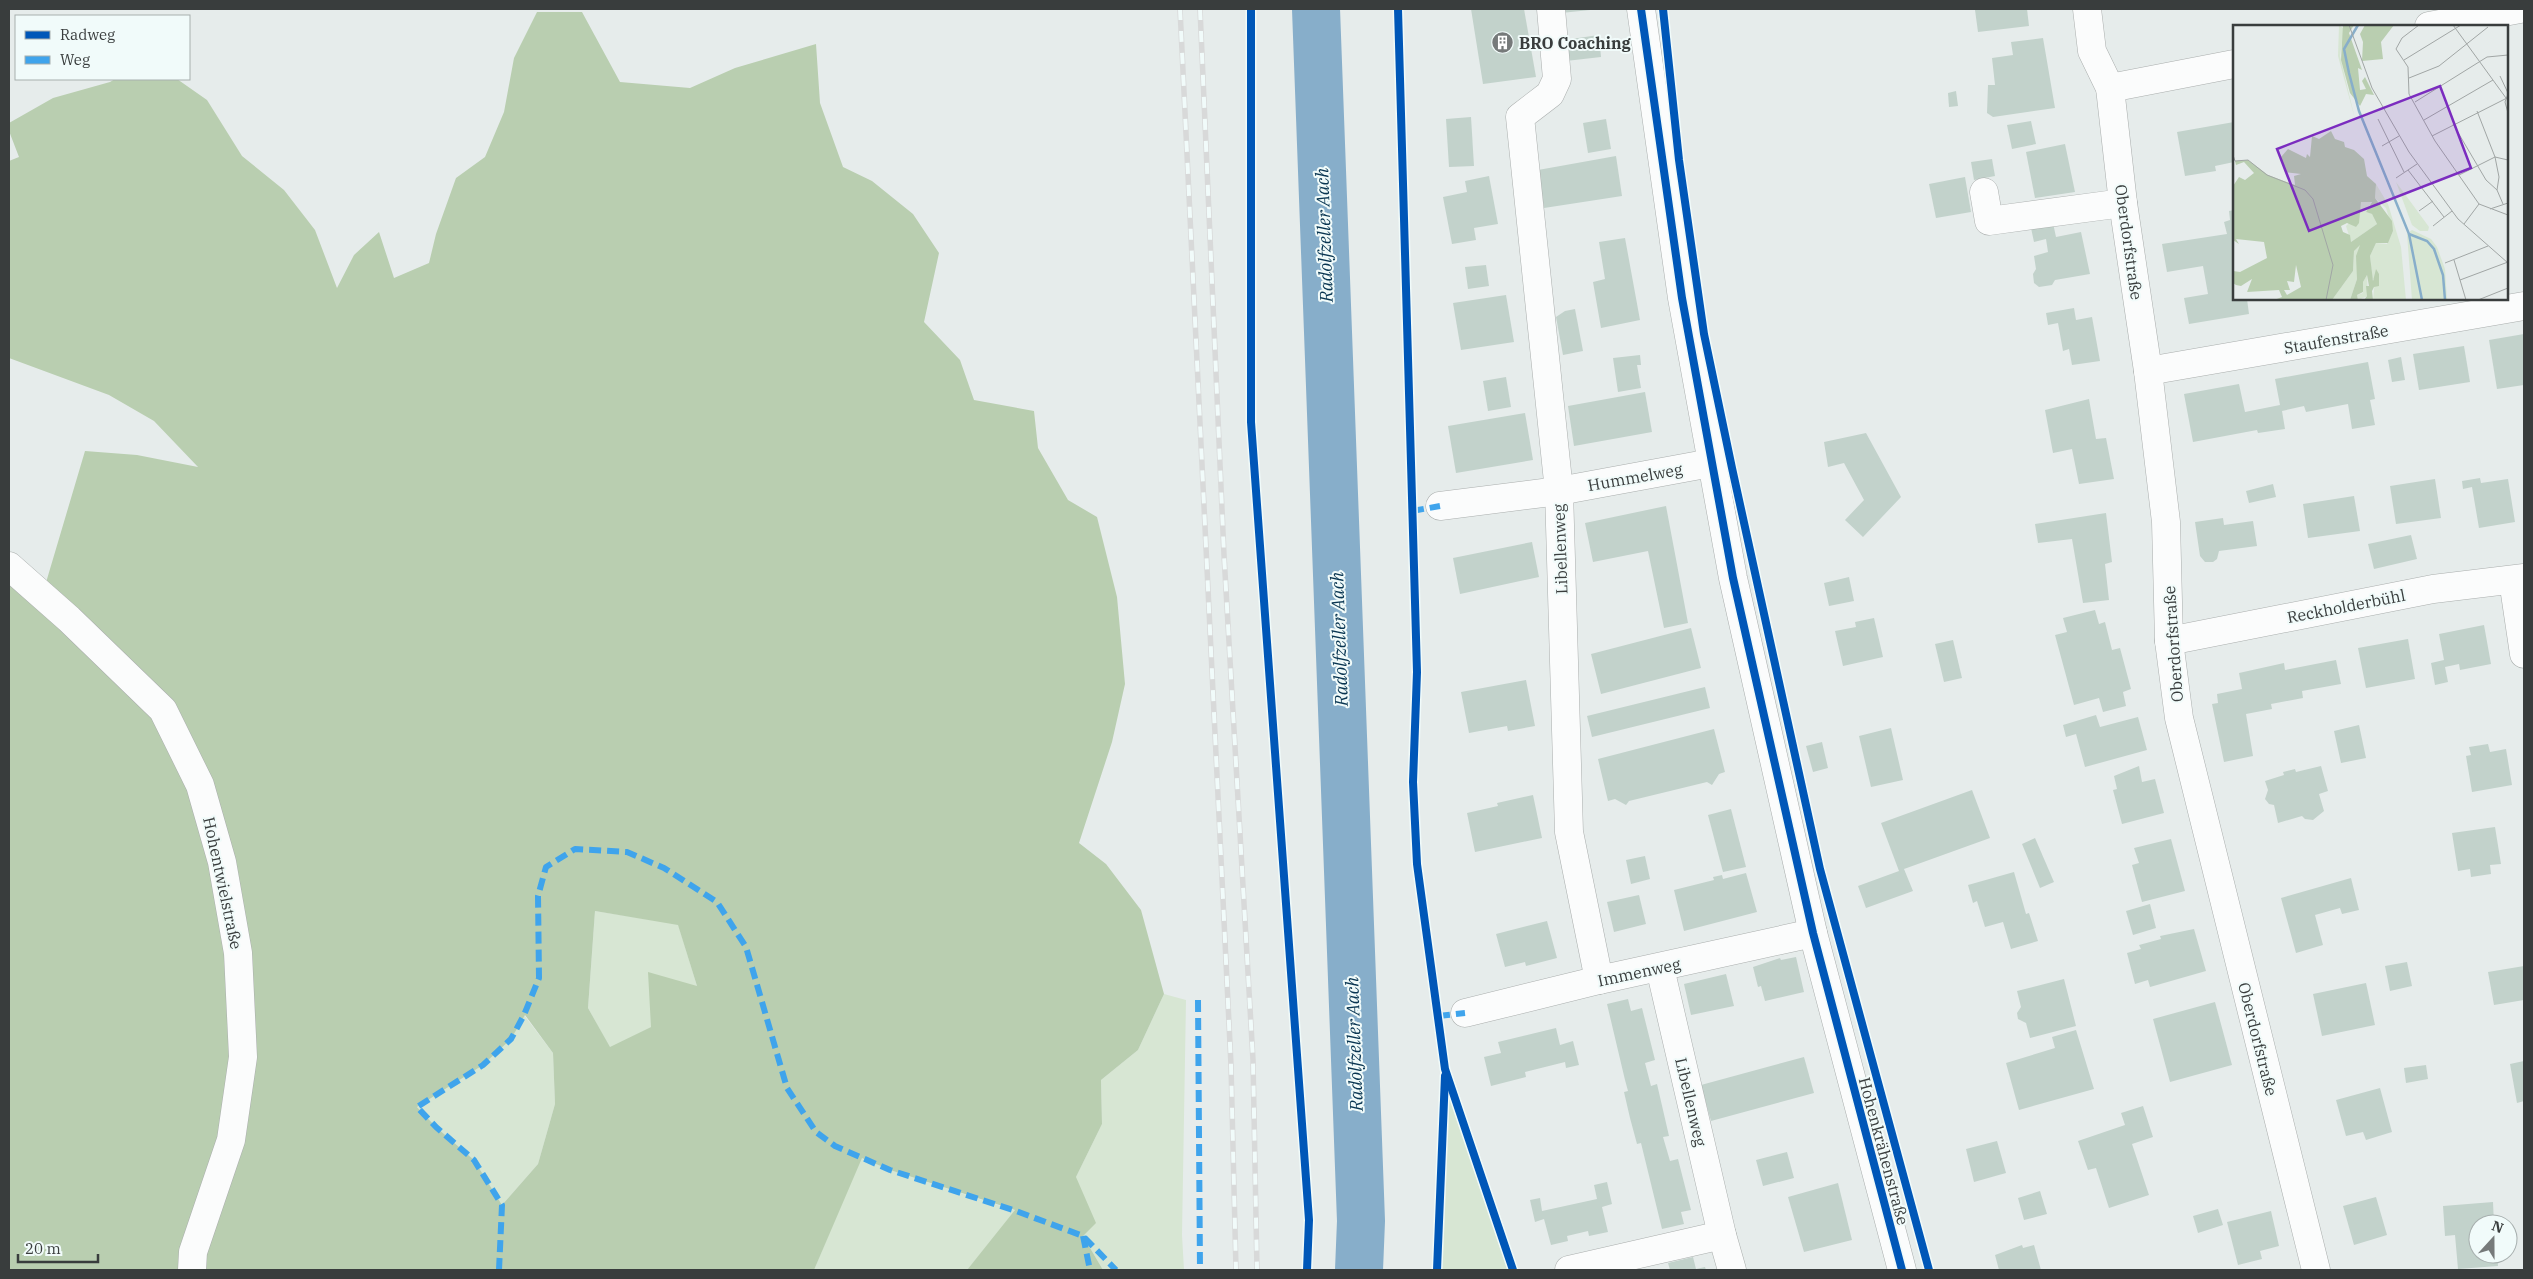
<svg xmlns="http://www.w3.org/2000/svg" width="2533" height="1279" font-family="'IBM Plex Serif',serif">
<rect width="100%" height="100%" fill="#e6eceb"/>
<g fill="#d7e6d3">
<polygon points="595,911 678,924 697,986 651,1027 610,1048 588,1008"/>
<polygon points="1164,994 1186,1000 1182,1235 1184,1270 1103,1270 1083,1236 1076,1177 1102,1124 1101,1080 1138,1050"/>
<polygon points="524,1015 553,1053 555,1104 538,1164 502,1205 474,1160 436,1127 417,1107 483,1065 511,1039"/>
<polygon points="1445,1069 1513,1270 1437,1270"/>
<polygon points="861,1157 890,1170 1016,1211 967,1270 814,1270"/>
</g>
<path fill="#b9ceb0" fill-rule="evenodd" d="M537,12H582L620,82L690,88L735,68L816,44L820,103L843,167L872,181L913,214L939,253L924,322L960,360L974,400L1034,411L1038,448L1068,500L1097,517L1117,597L1125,684L1112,742L1079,843L1106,864L1141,910L1164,994L1138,1050L1101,1080L1102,1124L1076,1177L1096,1223L1083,1236L1103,1270H967L1015,1210L890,1170L862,1158L814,1270H9V566L42,596L85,451L137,455L198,467L154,421L109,395L9,358V161L19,157L9,131V123L53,98L110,82L115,79H177L207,100L242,156L284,190L315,230L337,288L354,255L379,232L394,278L429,263L436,234L456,178L485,157L504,112L514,58ZM595,911L678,925L697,986L648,972L651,1027L610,1047L588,1008ZM525,1015L553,1053L555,1104L538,1164L502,1205L474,1160L436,1127L417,1107L483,1065L511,1039Z"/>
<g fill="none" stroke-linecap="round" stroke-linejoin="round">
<polyline stroke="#87aeca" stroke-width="48" points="1316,9 1361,1221 1359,1270"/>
</g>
<g fill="#c2d2cb">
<polygon points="1471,9 1524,9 1536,77 1483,84"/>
<polygon points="1561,9 1590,9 1590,10 1561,13"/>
<polygon points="1984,9 2027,9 2029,26 1978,32 1975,10"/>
<polygon points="1599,35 1601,57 1566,61 1564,40"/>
<polygon points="2043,38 2055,108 1993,117 1987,113 1988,85 1995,85 1992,58 2013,55 2011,42"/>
<polygon points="1956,91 1958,106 1949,107 1948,93"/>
<polygon points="1471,117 1474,166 1449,167 1446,119"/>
<polygon points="1606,119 1611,149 1588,153 1583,123"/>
<polygon points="2031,121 2036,144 2012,149 2007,125"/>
<polygon points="2234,122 2234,162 2215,166 2216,171 2185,176 2177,132"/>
<polygon points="2065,144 2075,192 2035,198 2026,152"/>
<polygon points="1616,156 1622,196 1544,208 1538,170"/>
<polygon points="1992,159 1995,176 1974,180 1971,162"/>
<polygon points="1489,176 1498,224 1474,228 1476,240 1452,244 1443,197 1467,192 1465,181"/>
<polygon points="1965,177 1971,212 1936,218 1929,184"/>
<polygon points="2234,210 2234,299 2247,299 2249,314 2189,324 2184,298 2208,294 2203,266 2167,272 2162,244 2227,234 2224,222 2230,220 2229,211"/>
<polygon points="2053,223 2056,237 2081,232 2090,274 2055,280 2052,285 2039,287 2034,283 2033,274 2036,269 2034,256 2048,252 2046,239 2034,242 2031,228"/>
<polygon points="1625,238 1640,320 1601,328 1593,282 1605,279 1599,242"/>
<polygon points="1486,265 1489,286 1468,289 1465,267"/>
<polygon points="1506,295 1514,342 1461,350 1453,303"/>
<polygon points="2074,308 2076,320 2092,317 2100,361 2072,365 2069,349 2063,351 2058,323 2048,325 2046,313"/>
<polygon points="1575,309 1583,351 1563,355 1556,317 1565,311"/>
<polygon points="2524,334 2524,385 2497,389 2489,340"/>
<polygon points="2464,346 2470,382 2419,390 2413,354"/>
<polygon points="1640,355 1641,365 1637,365 1641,388 1618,392 1613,358"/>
<polygon points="2401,357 2405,380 2392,382 2388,360"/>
<polygon points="2368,362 2375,399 2370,400 2375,425 2352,429 2348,404 2306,412 2304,406 2282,411 2285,429 2258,433 2257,430 2193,442 2184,394 2239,384 2245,412 2280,405 2275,379"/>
<polygon points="1506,377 1511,407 1488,411 1483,381"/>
<polygon points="1645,392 1652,432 1574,446 1568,406"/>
<polygon points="2089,399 2096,439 2106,438 2114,479 2079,484 2072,449 2053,453 2045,410"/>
<polygon points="1525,413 1533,460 1456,473 1448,426"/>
<polygon points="1866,433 1901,497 1863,537 1845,520 1864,500 1844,463 1828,467 1824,442"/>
<polygon points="2480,478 2481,483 2508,479 2515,522 2479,528 2472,487 2463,489 2462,481"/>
<polygon points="2435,479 2441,518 2396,524 2390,486"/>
<polygon points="2273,484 2276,497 2249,503 2246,491"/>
<polygon points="2354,496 2360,531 2308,538 2303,504"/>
<polygon points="1666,506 1688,623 1664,628 1648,551 1593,562 1585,523"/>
<polygon points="2106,513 2112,562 2105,564 2109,600 2083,603 2072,539 2038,543 2035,524"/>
<polygon points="2223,518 2224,525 2253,521 2257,546 2219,551 2217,559 2213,562 2205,562 2200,556 2195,522"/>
<polygon points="2411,535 2417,559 2374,569 2368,544"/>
<polygon points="1532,542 1539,577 1460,594 1453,558"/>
<polygon points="1849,577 1854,601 1829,606 1824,583"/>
<polygon points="2095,610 2099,624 2105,622 2112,650 2120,648 2131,689 2123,692 2126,706 2103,712 2099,698 2074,705 2055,635 2067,632 2063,618"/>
<polygon points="1874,618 1883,657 1843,666 1835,631 1856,627 1855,622"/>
<polygon points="2484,625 2491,664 2460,670 2459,664 2445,667 2448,682 2435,685 2431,663 2444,660 2439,634"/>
<polygon points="1691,628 1701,668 1601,694 1591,654"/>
<polygon points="2408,639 2415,679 2366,688 2358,648"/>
<polygon points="1953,640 1962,678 1944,682 1935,644"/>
<polygon points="2336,660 2341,684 2302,691 2303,698 2271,704 2272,709 2246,714 2253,756 2224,762 2212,704 2218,703 2217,694 2242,689 2239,673 2284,663 2285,670"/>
<polygon points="1526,680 1535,726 1508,731 1507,726 1469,733 1461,692"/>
<polygon points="1705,687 1710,708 1592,737 1587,716"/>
<polygon points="2096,715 2100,727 2138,717 2147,750 2085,767 2076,734 2066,737 2063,725"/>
<polygon points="2359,725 2366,758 2341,763 2334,731"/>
<polygon points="1891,728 1903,780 1871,787 1859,736"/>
<polygon points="1714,729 1725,772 1719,774 1712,785 1707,782 1629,801 1626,805 1615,799 1608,801 1598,759"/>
<polygon points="1822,742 1828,768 1813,772 1806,746"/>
<polygon points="2488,744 2490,752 2506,749 2512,785 2472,792 2466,756 2471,755 2469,747"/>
<polygon points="2139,766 2142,782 2155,779 2164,813 2122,824 2113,790 2117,789 2114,776"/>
<polygon points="2321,766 2328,791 2319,794 2324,811 2313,820 2305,819 2302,816 2278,823 2274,805 2269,804 2265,799 2268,790 2265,781 2284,775 2283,772 2295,769 2296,772"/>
<polygon points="1972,790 1990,838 1904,869 1913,891 1866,908 1858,886 1899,871 1881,823"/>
<polygon points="1533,795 1542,838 1475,852 1467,813 1498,806 1497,803"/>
<polygon points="1731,809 1746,867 1723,872 1708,815"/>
<polygon points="2495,827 2501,864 2490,865 2491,874 2471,877 2470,869 2458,871 2452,833"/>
<polygon points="2035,838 2054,882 2040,888 2022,844"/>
<polygon points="2171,839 2185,891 2142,902 2132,865 2139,863 2134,848"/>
<polygon points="1645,856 1650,879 1631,884 1626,860"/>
<polygon points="2014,872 2026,914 2029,913 2038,941 2011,949 2003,922 1985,927 1977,901 1973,903 1968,885"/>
<polygon points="1746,873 1757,912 1684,931 1674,890 1714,880 1713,877 1722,875 1723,879"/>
<polygon points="2351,878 2359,910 2342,914 2340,908 2315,915 2323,945 2296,953 2281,898"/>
<polygon points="1639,895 1646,924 1614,932 1607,902"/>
<polygon points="2150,904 2156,928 2133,935 2126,911"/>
<polygon points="1547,921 1557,958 1526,966 1525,962 1505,967 1496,934"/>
<polygon points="2194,929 2206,971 2150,987 2148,980 2135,984 2127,953 2141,949 2139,945 2161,939 2160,936"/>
<polygon points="1796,957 1804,992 1765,1001 1761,986 1758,987 1753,967 1780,958 1781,960"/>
<polygon points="2407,962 2412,986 2390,991 2385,966"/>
<polygon points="2524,966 2524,1000 2494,1005 2488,972"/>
<polygon points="1726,974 1734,1006 1691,1015 1684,984"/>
<polygon points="2064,979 2076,1026 2030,1038 2026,1023 2018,1019 2017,1013 2021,1007 2017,991"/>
<polygon points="2366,983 2375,1025 2322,1036 2313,994"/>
<polygon points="1628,999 1631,1011 1642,1008 1655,1060 1645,1063 1651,1086 1657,1084 1669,1136 1663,1137 1670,1161 1678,1159 1691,1210 1681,1212 1684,1224 1662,1229 1641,1143 1637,1144 1630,1118 1624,1092 1628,1091 1625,1080 1607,1004"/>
<polygon points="2215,1002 2232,1065 2170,1082 2153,1019"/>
<polygon points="1556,1028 1560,1045 1573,1041 1579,1065 1566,1068 1565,1062 1525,1072 1526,1077 1491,1086 1484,1057 1501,1053 1498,1042"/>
<polygon points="2076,1030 2094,1089 2019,1110 2006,1063 2055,1048 2052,1037"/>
<polygon points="1804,1057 1814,1093 1711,1121 1701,1085"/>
<polygon points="2524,1061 2524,1101 2517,1103 2510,1064"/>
<polygon points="2426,1065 2428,1079 2406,1083 2404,1068"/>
<polygon points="2380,1088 2392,1132 2366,1140 2363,1132 2346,1136 2336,1100"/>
<polygon points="2143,1106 2153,1137 2132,1144 2149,1195 2109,1208 2096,1168 2088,1170 2078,1141 2125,1125 2121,1113"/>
<polygon points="1997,1141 2006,1173 1974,1182 1966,1149"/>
<polygon points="1787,1152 1794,1178 1763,1186 1756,1160"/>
<polygon points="1607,1182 1612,1204 1602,1207 1608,1232 1589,1236 1588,1231 1567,1236 1568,1241 1551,1245 1544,1219 1535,1222 1530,1200 1540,1198 1542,1211 1597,1199 1594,1185"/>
<polygon points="1838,1183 1852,1240 1804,1252 1788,1197"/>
<polygon points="2040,1191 2047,1214 2024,1220 2018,1198"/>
<polygon points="2376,1197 2387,1235 2354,1245 2343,1206"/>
<polygon points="2493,1202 2494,1224 2478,1224 2478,1254 2497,1254 2498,1266 2458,1269 2455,1235 2445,1236 2443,1206"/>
<polygon points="2218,1209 2223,1225 2198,1233 2193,1216"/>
<polygon points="2271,1211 2279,1246 2260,1251 2262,1259 2238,1265 2227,1222"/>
<polygon points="2022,1245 2023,1248 2034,1245 2041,1270 1999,1270 1995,1255"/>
<polygon points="1693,1257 1696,1269 1705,1267 1706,1270 1670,1270 1668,1263"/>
</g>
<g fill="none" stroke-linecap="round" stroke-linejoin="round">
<defs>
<g id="minor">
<polyline points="1551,9 1557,79 1550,94 1520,117 1559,491 1569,832 1599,980"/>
<polyline points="2087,9 2092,51 2110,88 2123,203 2148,371 2166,522 2169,641 2179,718 2316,1270"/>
<polyline points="2429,26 2520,9"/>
<polyline points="2110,88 2234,64"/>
<polyline points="1984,192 1989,221 2123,203"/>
<polyline points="2148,371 2524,306"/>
<polyline points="1440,506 1559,491 1711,463"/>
<polyline points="9,566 69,619 163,710 200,785 222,862 238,953 243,1057 231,1140 193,1252 192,1270"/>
<polyline points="2513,580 2524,654"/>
<polyline points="2169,641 2433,589 2524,578"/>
<polyline points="1660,968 1722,1235 1732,1270"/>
<polyline points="1465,1013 1599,980 1813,933"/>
<polyline points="1569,1270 1722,1235"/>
</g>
<polyline id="major" points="1641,9 1682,298 1733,578 1813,933 1902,1270"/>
</defs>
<use href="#minor" stroke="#aaaead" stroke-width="29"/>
<use href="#major" stroke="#aaaead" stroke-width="29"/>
<use href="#minor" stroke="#fbfcfc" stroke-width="28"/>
<use href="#major" stroke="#fbfcfc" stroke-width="28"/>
<defs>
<g id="rail">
<polyline points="1180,9 1231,1065 1236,1270"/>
<polyline points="1200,9 1224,555 1253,1060 1257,1270"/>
</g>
</defs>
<use href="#rail" stroke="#d8d9d9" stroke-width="5.5"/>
<use href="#rail" stroke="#f1fbfa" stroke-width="4" stroke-dasharray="11" stroke-linecap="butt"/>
<g stroke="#3fa4ec" stroke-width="6" stroke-dasharray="12 6" stroke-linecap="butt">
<polyline points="1412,511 1440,506"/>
<polyline points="1198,1000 1200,1270"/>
<polyline points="1438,1016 1465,1013"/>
<polyline points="1083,1236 1090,1270"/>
<polyline points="499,1270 502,1205 474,1160 436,1127 417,1107 483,1065 511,1039 524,1015 539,978 538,896 546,867 575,849 627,852 664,868 717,902 746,947 787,1088 816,1132 835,1146 890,1170 1016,1211 1083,1236 1116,1270"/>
</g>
<defs>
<g id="cycleway">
<polyline points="1251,9 1251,422 1309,1220 1307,1270"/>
<polyline points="1398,9 1417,672 1413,782 1417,864 1445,1069 1513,1270"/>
<polyline points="1641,9 1682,298 1733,578 1813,933 1902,1270"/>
<polyline points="1663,9 1679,160 1704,334 1732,468 1820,869 1929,1270"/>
<polyline points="1437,1270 1445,1076"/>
</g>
</defs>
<use href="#cycleway" stroke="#f1fbfa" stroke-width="11"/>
<use href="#cycleway" stroke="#0057b8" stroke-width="8"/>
</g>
<defs>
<symbol id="building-disc" viewBox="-11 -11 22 22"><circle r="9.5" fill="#767a7a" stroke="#f1fbfa"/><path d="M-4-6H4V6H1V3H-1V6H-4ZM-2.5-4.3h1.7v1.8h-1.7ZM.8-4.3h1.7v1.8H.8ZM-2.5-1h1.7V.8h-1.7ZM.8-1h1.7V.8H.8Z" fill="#fff"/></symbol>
</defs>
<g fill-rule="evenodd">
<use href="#building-disc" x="1490" y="30" width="25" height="25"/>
</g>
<g text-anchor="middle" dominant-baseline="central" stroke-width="4" stroke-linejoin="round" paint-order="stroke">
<g font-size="16" font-weight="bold" fill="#393d3d" stroke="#f1fbfa" text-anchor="start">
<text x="1519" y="43">BRO Coaching</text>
</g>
<g font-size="16" fill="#393d3d" stroke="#f1fbfa">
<text transform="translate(2129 242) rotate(82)">Oberdorfstraße</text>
<text transform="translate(2336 339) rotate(-10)">Staufenstraße</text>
<text transform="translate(1635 477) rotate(-10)">Hummelweg</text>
<text transform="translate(1560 549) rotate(-92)">Libellenweg</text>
<text transform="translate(2346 606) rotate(-11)">Reckholderbühl</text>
<text transform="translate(2173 644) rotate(-94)">Oberdorfstraße</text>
<text transform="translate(223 883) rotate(78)">Hohentwielstraße</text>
<text transform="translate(1639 972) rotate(-12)">Immenweg</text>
<text transform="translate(2258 1039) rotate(76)">Oberdorfstraße</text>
<text transform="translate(1691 1102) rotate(77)">Libellenweg</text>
<text transform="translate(1884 1151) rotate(75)">Hohenkrähenstraße</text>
</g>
<g font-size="18" font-style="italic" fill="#083551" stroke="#f1fbfa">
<text transform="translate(1324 235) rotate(-92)">Radolfzeller Aach</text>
<text transform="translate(1339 639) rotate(-92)">Radolfzeller Aach</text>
<text transform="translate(1354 1044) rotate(-92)">Radolfzeller Aach</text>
</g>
</g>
<g transform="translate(2233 25)">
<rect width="275" height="275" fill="#e6eceb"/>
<path d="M106,0L111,4L107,31L122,94L105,31ZM163,157L196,202L195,206H187L179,200ZM143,159L155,179L168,222L173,275H140L142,254H139L137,231L143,218L154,219L160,206L153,183L142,173ZM139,176L133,187L139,189L144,199L118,217L113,201L116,198L123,202L128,177ZM179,205L198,214L204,222L212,244L214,275H179L174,209ZM128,218L124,254L117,275H99L120,246L121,226ZM134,250L135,271L125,275L124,270L130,268V257Z" fill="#d7e6d3"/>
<path d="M110,0H121L116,8L129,45L125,43L127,65L133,64L129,56L132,52L141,70L133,69L127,81L117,68L108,35ZM132,0H161L148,17L150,34L129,36L130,17L127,9ZM98,106L102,114L111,117L112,122L121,125L131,134L134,151L143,159L142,173L159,196L160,206L155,218H143L137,231L140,256L143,244L146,249V261L141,262L139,266L140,275H131L134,271L133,261H136L134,250L130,257V267L124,270L125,275H117L124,254L123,231L127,220L121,226L120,246L99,275H41L49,272L46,265L14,267L19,254L8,261L3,260L0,258V246L7,247L34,233L31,217L3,214L6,219L0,215V161L6,152L12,155L21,148L11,137L3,140L2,136L15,135L35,150L62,160L61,151L68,149L52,147L48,132L55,124L73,133L74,129L77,132L79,111L86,114ZM128,177H139L133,187L139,189L144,199L118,217L117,210L110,207L108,201L114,198L123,202L126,198ZM63,240L68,262L54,270L51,265H57L54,256L61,257Z" fill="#b9ceb0" fill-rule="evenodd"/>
<path fill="none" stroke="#87aeca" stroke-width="2.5" d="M125,0L111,24L116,48L126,86L176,209L189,275M176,209L194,216L201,224L210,250L212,275"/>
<path fill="none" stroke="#a1a6a5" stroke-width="1" d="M116,0L139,63L176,127L225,194L275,238M186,0L169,13L163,24L175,42L176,69L202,116L246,179L275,190M220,0L273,73M171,35L228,0M267,51L275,68M176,53L206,41L255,2M275,69L272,77L275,88M182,77L254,32L275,30M244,86L262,132L266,152L264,165M145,94L171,147M191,95L260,55M220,99L253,155L264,165L270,179M199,111L274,73M149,121L166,111M0,130L2,136L15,135L34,150L72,165L80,174L100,240L93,275M175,145L211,192M226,150L262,132L275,135M163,153L184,139M257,184L275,178M186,186L200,176M231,199L246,179M200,201L219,186M221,235L233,275M212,238L255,221M227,255L275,237M245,275L275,263"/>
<path fill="#7b2cbf" fill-opacity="0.15" stroke="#7b2cbf" stroke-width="2.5" d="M207,61L238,143L76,206L44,124Z"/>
<rect width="275" height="275" fill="none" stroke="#393d3d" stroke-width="2.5"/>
</g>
<rect width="2533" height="1279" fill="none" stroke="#393d3d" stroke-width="20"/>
<rect x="15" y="15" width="175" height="65" fill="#f1fbfa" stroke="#a7afae"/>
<rect x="25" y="31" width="25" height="8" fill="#0057b8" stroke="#a7afae"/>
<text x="60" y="40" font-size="15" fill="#393d3d">Radweg</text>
<rect x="25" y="56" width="25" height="8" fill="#3fa4ec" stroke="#a7afae"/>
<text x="60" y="65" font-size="15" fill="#393d3d">Weg</text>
<g transform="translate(2493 1239) rotate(21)"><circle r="24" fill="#f1fbfa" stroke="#a7afae"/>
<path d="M0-4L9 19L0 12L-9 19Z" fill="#767a7a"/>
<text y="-8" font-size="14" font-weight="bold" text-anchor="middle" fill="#393d3d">N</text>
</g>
<path d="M18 1254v8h80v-8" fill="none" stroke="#393d3d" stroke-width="2.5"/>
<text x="25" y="1254" font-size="15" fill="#393d3d" stroke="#f1fbfa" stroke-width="4" paint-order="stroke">20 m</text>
</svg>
